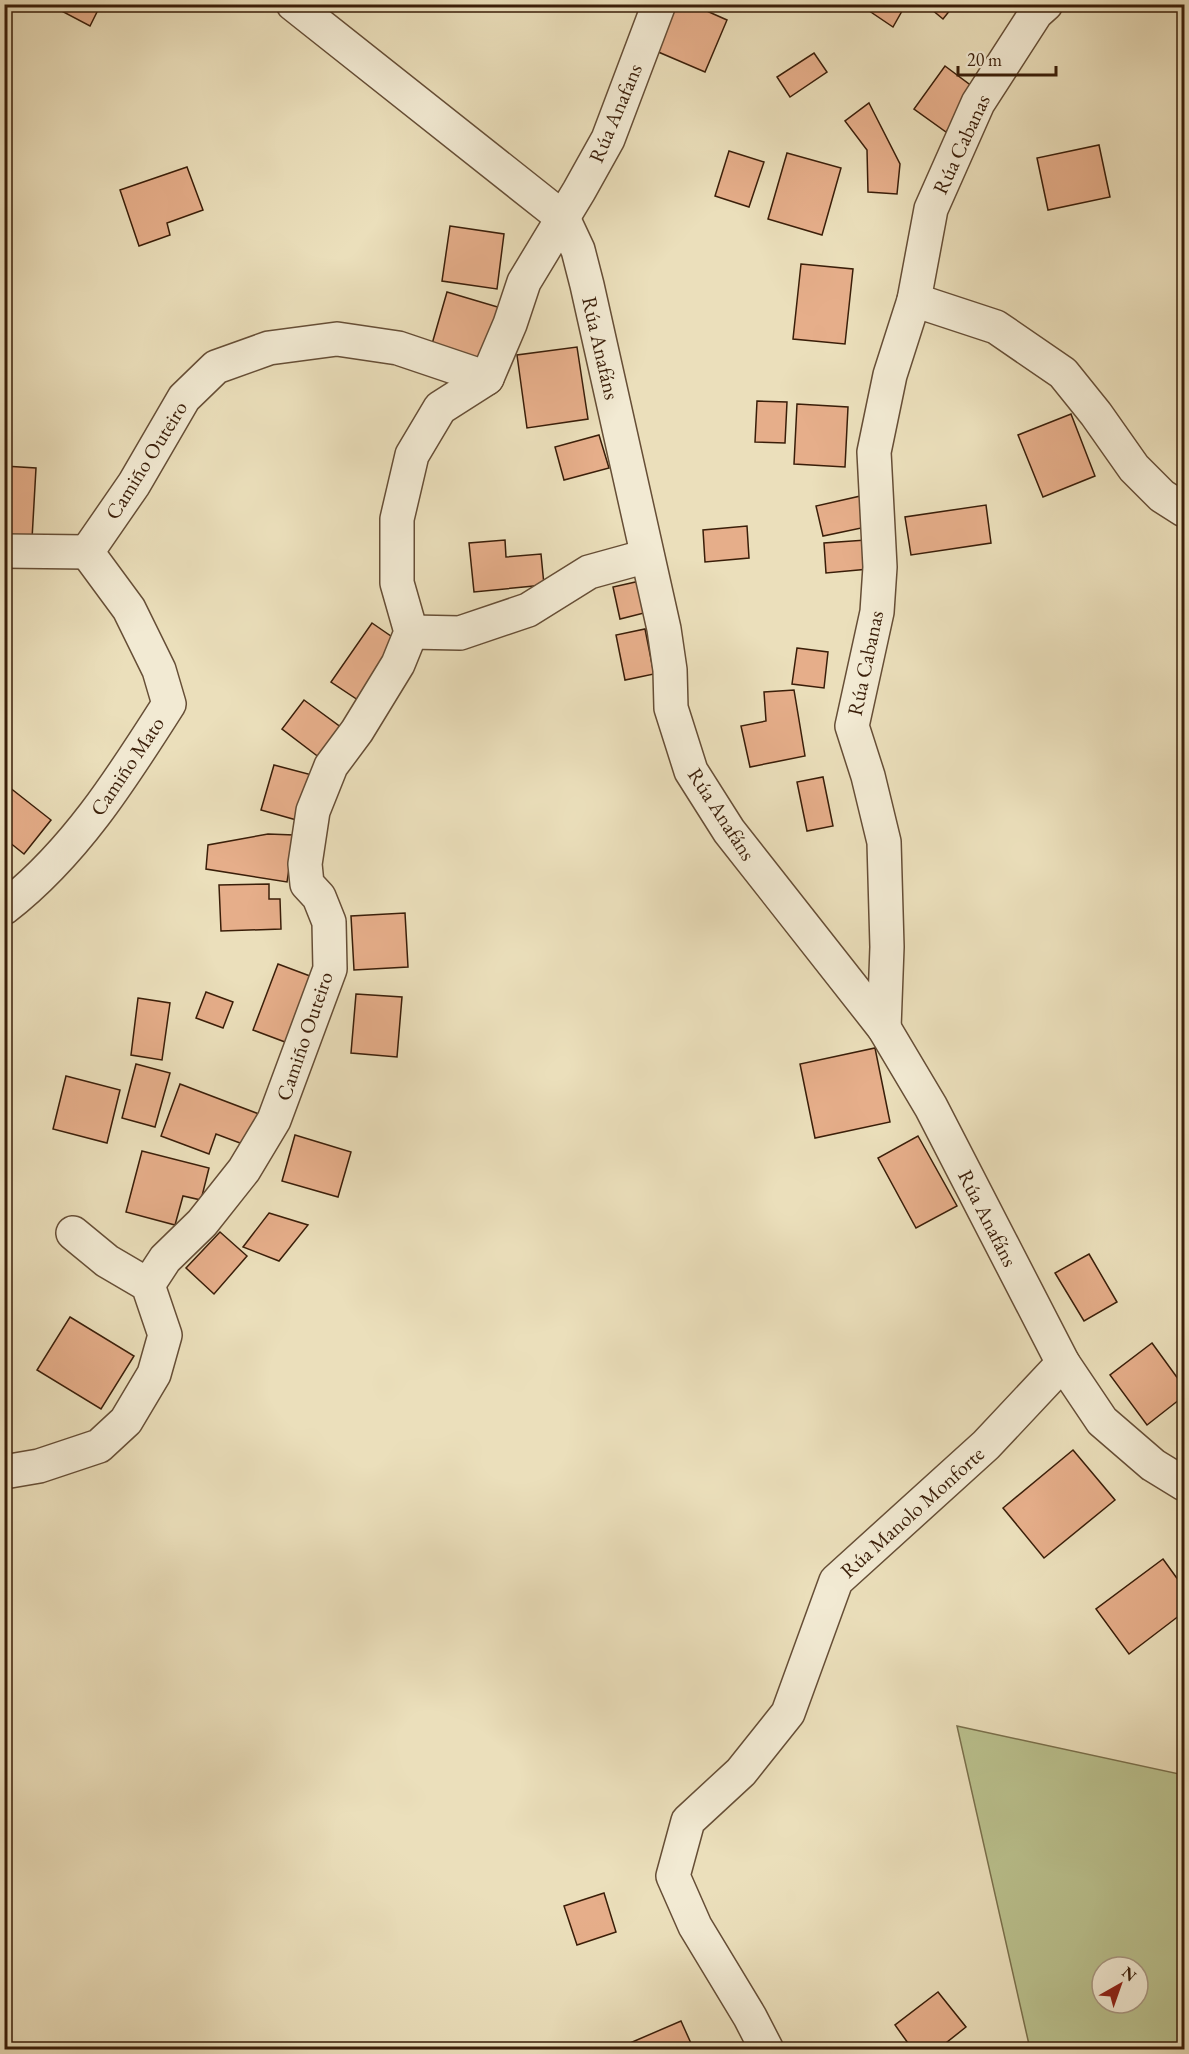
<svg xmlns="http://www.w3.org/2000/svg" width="1189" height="2054" font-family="'EB Garamond',serif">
<rect width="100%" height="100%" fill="#ebdfbb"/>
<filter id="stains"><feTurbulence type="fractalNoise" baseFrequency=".00333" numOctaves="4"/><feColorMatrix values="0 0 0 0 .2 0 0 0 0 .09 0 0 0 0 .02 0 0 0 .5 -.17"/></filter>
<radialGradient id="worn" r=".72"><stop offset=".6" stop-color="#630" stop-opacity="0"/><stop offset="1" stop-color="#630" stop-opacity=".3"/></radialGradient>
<path fill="#bac18e" stroke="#7a704c" stroke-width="1.5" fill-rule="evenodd" d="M957,1726L1184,1775V2049H1030ZM1102,1967H1138V2003H1102Z"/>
<g fill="#e6ae8a" stroke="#3a1e09" stroke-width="1.5">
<polygon points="53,4 101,4 90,26 52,6"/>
<polygon points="676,4 691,4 727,20 705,72 656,51"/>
<polygon points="859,4 906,4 893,27"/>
<polygon points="925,4 955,4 943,19"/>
<polygon points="814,53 827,72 790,97 777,77"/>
<polygon points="945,66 977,90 946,132 914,109"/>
<polygon points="869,103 900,164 897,194 868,192 867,150 845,121"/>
<polygon points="1099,145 1110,197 1048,210 1037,158"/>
<polygon points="729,151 764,162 749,207 715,196"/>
<polygon points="787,153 841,168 822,235 768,219"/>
<polygon points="187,167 203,210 167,223 170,235 139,246 120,190"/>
<polygon points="450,226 504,234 497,289 442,281"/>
<polygon points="801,264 853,269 845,344 793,339"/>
<polygon points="447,292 501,308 486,360 432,344"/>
<polygon points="577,347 588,419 527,428 517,355"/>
<polygon points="757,401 787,402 785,443 755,442"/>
<polygon points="797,404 848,407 845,467 794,464"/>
<polygon points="1071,414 1095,476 1043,497 1018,435"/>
<polygon points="599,435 609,468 564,480 555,447"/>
<polygon points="4,466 36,468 32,539 4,537"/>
<polygon points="865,495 871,526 823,536 816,506"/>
<polygon points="986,505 991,543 911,555 905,517"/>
<polygon points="747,526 749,558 705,562 703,530"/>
<polygon points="505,540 506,557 541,554 544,585 474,592 469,543"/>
<polygon points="866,540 869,569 826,573 824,543"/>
<polygon points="640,581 648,612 620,619 613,587"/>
<polygon points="372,623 398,641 358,700 331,682"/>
<polygon points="645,629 654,674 625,680 616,635"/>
<polygon points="797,648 828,652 824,688 792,684"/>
<polygon points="794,690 805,756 750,767 741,726 766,721 764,692"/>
<polygon points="304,700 342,728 320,758 282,729"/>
<polygon points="274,765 312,775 300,821 261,810"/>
<polygon points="823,777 833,826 807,831 797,782"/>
<polygon points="9,787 51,820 24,854 4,838 4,793"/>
<polygon points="268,834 294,835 287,882 206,869 208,845"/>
<polygon points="269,884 269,899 280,899 281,929 221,931 219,885"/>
<polygon points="405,913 408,967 354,970 351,916"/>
<polygon points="278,964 318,979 293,1045 253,1030"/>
<polygon points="206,992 233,1002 223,1028 196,1018"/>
<polygon points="356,994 402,997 397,1057 351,1053"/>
<polygon points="138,998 170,1003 162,1060 131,1055"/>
<polygon points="875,1048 890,1122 815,1138 800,1064"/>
<polygon points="136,1064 170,1073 155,1127 122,1118"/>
<polygon points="66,1076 120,1090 107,1143 53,1129"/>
<polygon points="180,1084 259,1114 248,1146 216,1134 209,1154 161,1136"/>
<polygon points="295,1135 351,1152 338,1197 282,1181"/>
<polygon points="918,1136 957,1206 916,1228 878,1158"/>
<polygon points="142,1151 209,1168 201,1200 183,1196 175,1225 126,1212"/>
<polygon points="269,1213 308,1225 279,1261 243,1247"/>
<polygon points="220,1232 247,1256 214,1294 186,1268"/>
<polygon points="1089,1254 1117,1302 1084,1321 1055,1273"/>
<polygon points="70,1317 134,1356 101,1409 37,1370"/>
<polygon points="1152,1343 1184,1387 1184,1396 1147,1425 1110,1375"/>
<polygon points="1073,1450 1115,1500 1044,1558 1003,1508"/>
<polygon points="1163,1559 1184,1588 1184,1612 1129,1654 1096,1609"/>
<polygon points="604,1893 616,1932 577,1945 564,1906"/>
<polygon points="938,1992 966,2027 937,2050 913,2050 895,2025"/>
<polygon points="681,2021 694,2050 624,2050 623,2046"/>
</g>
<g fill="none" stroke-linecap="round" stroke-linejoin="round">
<defs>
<g id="minor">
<polyline points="293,4 563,218 578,250 587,285 664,629 670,670 671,708 691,771 729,831 884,1028 931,1107 1063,1363 1102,1421 1153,1465 1184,1484"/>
<polyline points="914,300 996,327 1063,373 1096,414 1134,468 1162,496 1184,510"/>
<polyline points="4,551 87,552"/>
<polyline points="87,552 134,484 184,398 216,367 269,348 337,339 398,348 487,378"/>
<polyline points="411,632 460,633 528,610 589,572 647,556"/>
<path d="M4,908C74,854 122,778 169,704L159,670L129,609L87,552"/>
<polyline points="884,1028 887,947 884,842 868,776 852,726 877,612 880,567 874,452 890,375 914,300 931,209 978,103 1036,13 1046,4"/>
<polyline points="148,1285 165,1259 202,1223 244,1170 274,1120 330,969 329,922 319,897 307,884 305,864 313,811 331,766 357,731 398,664 411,632 397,583 397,519 412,455 440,408 487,378 510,324 524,282 579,191 608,139 659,4"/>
<polyline points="4,1472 39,1466 99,1446 126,1421 154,1374 165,1335 148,1285 107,1261 73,1233"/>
<polyline points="767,2050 750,2017 695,1926 673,1876 688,1821 741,1772 788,1713 836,1581 986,1445 1063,1363"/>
</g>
</defs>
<use href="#minor" stroke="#664e36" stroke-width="36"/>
<use href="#minor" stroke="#f2ead3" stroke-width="33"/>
</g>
<g text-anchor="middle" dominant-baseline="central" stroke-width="6" stroke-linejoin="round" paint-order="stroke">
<g font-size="21" fill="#3a1e09" stroke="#f2ead3">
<text transform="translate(615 113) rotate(-67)">Rúa Anafans</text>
<text transform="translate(961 144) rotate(-65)">Rúa Cabanas</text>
<text transform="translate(601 348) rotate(77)">Rúa Anafáns</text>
<text transform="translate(146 460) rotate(-58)">Camiño Outeiro</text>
<text transform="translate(865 663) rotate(-78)">Rúa Cabanas</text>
<text transform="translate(127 766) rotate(-56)">Camiño Mato</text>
<text transform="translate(722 814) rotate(57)">Rúa Anafáns</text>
<text transform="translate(304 1036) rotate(-71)">Camiño Outeiro</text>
<text transform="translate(988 1218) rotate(63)">Rúa Anafáns</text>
<text transform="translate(912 1512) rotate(-42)">Rúa Manolo Monforte</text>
</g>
</g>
<rect width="1189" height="2054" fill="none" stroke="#ebdfbb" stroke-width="24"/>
<rect x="6" y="6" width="1177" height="2042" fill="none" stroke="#3a1e09" stroke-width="3"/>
<rect x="12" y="12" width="1165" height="2030" fill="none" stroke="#3a1e09" stroke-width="1.5"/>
<g transform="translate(1120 1985) rotate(40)"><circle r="28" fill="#f2ead3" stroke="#a89882" stroke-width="1.5"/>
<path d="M0-4.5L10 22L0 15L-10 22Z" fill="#8f2418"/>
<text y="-9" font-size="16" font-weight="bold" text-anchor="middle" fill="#3a1e09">N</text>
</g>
<path d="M958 66v9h98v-9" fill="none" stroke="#3a1e09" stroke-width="3"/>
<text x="967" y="66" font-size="18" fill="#3a1e09" stroke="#f2ead3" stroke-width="4.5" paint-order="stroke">20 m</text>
<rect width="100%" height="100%" filter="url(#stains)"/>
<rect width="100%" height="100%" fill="url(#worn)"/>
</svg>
